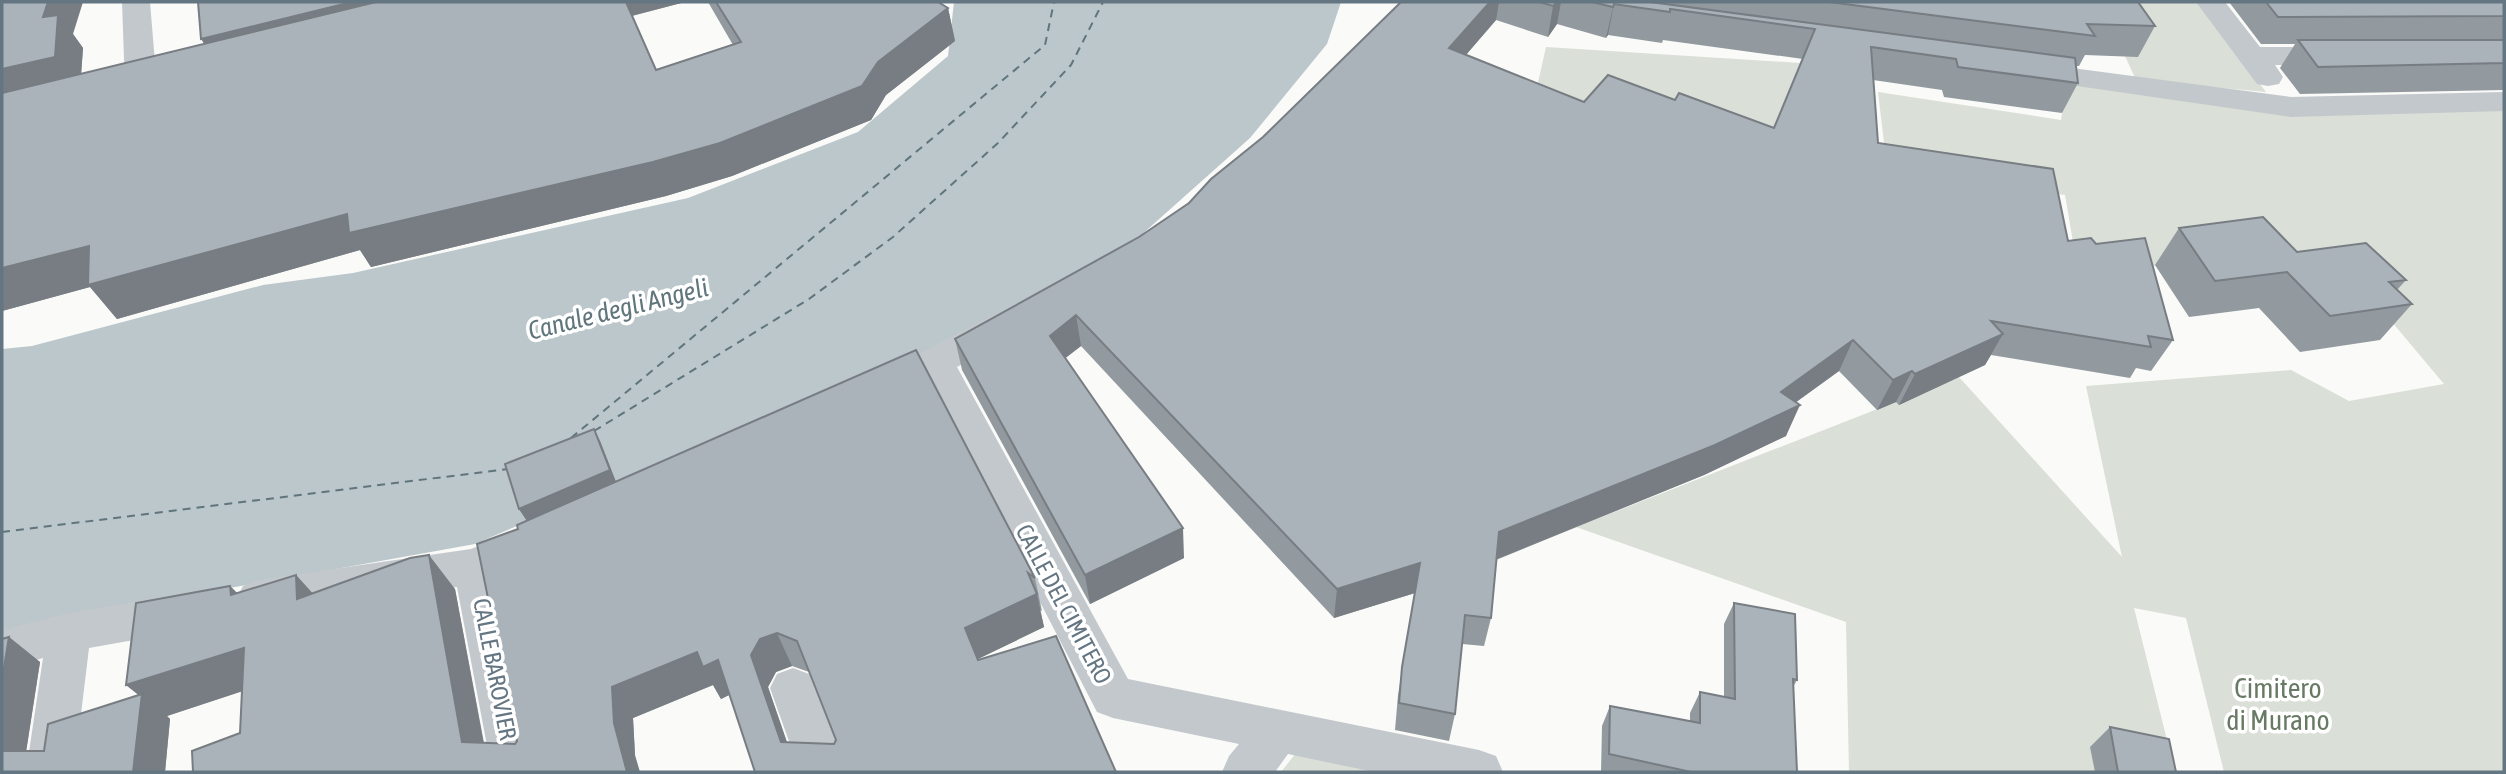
<svg xmlns="http://www.w3.org/2000/svg" width="2506" height="774" font-family="'Asap Condensed',sans-serif">
<rect width="100%" height="100%" fill="#fafaf8"/>
<g fill="#dadfd7">
<polygon points="2102,2 2199,2 2266,92 2136,80 2125,56 2137,56"/>
<polygon points="1546,47 1800,63 1763,159 1537,87"/>
<polygon points="2067,84 2293,111 2504,107 2504,772 2224,772 2186,618 2134,608 2175,772 1849,772 1846,622 1576,527 1959,377 2122,557 2086,386 2291,370 2349,401 2444,384 2339,259 2237,254 2079,277 2065,195 1887,168 1878,92 2061,120"/>
<polygon points="1296,753 1401,772 1281,772"/>
</g>
<polygon fill="#bbc7cb" points="954,2 1341,2 1327,44 1250,138 1130,245 970,332 475,544 80,615 2,634 2,349 32,346 263,285 353,273 688,198 858,132 948,56"/>
<g fill="none" stroke-linecap="round" stroke-linejoin="round">
<g stroke="#60757c" stroke-width="2" stroke-dasharray="8 6" stroke-linecap="butt">
<polyline points="594,431 809,299 893,237 998,143 1071,65 1103,2"/>
<polyline points="571,438 1045,45 1054,2"/>
<polyline points="2,532 508,469"/>
</g>
<g fill="#c3c8cc" fill-rule="evenodd">
<polygon points="122,2 150,2 157,87 152,94 141,96 130,94 125,87"/>
<polygon points="2196,2 2225,2 2260,47 2341,47 2352,50 2356,56 2352,62 2341,65 2275,65 2283,77 2279,84 2268,86 2257,84"/>
<polygon points="2026,62 2291,97 2504,92 2504,111 2291,117 2015,77 2011,71 2015,65"/>
<polygon points="1004,312 1017,316 1022,325 1017,334 957,367 1128,679 1479,750 1496,756 1503,772 1374,772 1288,754 1275,772 1222,772 1229,756 1239,744 1113,718 1097,712 926,382 876,403 862,399 857,389 862,379 922,352 991,316"/>
<polygon points="530,526 545,531 551,543 545,555 498,575 540,772 492,772 457,587 258,618 243,612 236,599 243,586 258,580 471,549"/>
<polygon points="185,593 201,599 207,612 201,625 185,631 89,648 74,772 26,772 43,658 2,670 2,630 69,613"/>
<polygon points="793,668 809,674 848,772 800,772 770,688 777,674"/>
</g>
</g>
<g fill="#929a9f" fill-rule="evenodd">
<polygon points="2,2 73,34 83,48 81,74 204,44 198,2 685,2 632,16 656,70 733,45 708,2 938,2 948,8 955,41 886,95 871,120 732,176 666,196 371,267 360,250 117,319 90,287 2,311"/>
<path d="M1401,2H2138L2155,26L2138,57L2085,55L2079,66H2076L2078,83L2062,113L1944,97L1942,90L1873,80L1878,143L2068,241L2173,340L2151,371L2136,368L2130,378L1991,355L1985,365L1899,405L1896,402L1877,410L1839,371L1796,402L1786,436L1704,475L1496,560L1491,618L1484,646L1462,644L1455,714L1449,741L1395,730L1398,695L1415,593L1334,618L1081,346L1065,358L1184,558L1090,604L962,370L955,339L1139,237L1189,203L1263,137ZM1496,20L1548,37L1557,24L1606,38L1608,35L1662,43L1663,40L1803,59L1774,128L1675,100L1584,102L1466,55Z"/>
<polygon points="2229,2 2504,2 2504,90 2300,94 2280,68 2295,44 2261,44"/>
<polygon points="2179,228 2297,252 2406,280 2397,290 2412,304 2380,340 2300,352 2259,308 2189,317 2155,265"/>
<path d="M916,350L1035,578L1042,611L1040,610L1044,627L977,659L1116,772H755L729,695L721,699L713,685L633,718L635,755L240,733L242,691L167,716L170,719L165,772H2L9,637L40,662L26,751H44L139,695L126,685L230,586L237,593L296,575L312,593L455,589L484,743L515,744L517,741L518,529L527,521L519,509L594,429L600,441L616,482ZM792,666L809,672L836,740L834,744L787,742L768,687L776,672Z"/>
<polygon points="1734,603 1797,680 1793,687 1797,772 1601,772 1602,726 1610,706 1690,721 1690,713 1700,692 1724,697 1724,624"/>
<polygon points="2110,727 2176,772 2095,772 2090,747"/>
</g>
<g fill="#777d82">
<polygon points="48,2 83,2 73,34 83,48 80,90 2,109 2,69 43,17"/>
<polygon points="352,2 436,2 213,57 201,39"/>
<polygon points="625,2 685,2 631,16"/>
<polygon points="1490,2 1499,2 1496,20 1445,79 1449,48"/>
<polygon points="1557,2 1561,2 1557,24 1548,37 1553,6"/>
<polygon points="1614,4 1608,35 1606,38 1613,7"/>
<polygon points="948,8 955,41 886,95 871,120 732,176 666,196 371,267 360,250 117,319 90,287 2,311 2,268 89,246 878,62"/>
<polygon points="1076,315 1081,346 1054,367 1050,336"/>
<polygon points="2003,334 1985,365 1899,405 1915,374"/>
<polygon points="1853,340 1839,371 1777,416 1800,405 1786,436 1704,475 1492,561 1499,532 1781,392"/>
<polygon points="1912,371 1896,402 1877,410 1893,380"/>
<polygon points="594,429 600,441 616,482 527,521 519,509"/>
<polygon points="1183,528 1184,558 1090,604 1085,575"/>
<polygon points="429,555 455,589 489,772 462,742"/>
<polygon points="1420,563 1415,593 1334,618 1337,589"/>
<polygon points="296,575 326,608 297,599"/>
<polygon points="230,586 263,619 231,595"/>
<polygon points="1037,594 1044,627 974,661 965,628"/>
<polygon points="777,633 792,666 776,672 768,687 797,772 781,742 751,655 760,639"/>
<polygon points="9,637 40,662 23,772 2,758 2,680"/>
<polygon points="244,648 277,680 167,716 170,719 165,772 133,772 141,697 126,685"/>
<polygon points="697,652 718,660 735,692 721,699 713,685 633,718 635,755 640,772 627,772 614,723 612,687"/>
</g>
<g fill="#aab3b9" stroke="#777d82" stroke-width="2" fill-rule="evenodd">
<polygon points="2,2 48,2 43,17 58,15 55,57 2,69"/>
<polygon points="198,2 352,2 201,39"/>
<polygon points="376,2 626,2 656,70 741,42 716,2 938,2 948,8 878,62 862,86 720,143 653,162 349,233 347,214 88,285 89,246 2,268 2,93"/>
<polygon points="1401,2 1490,2 1449,48 1584,102 1608,75 1675,100 1679,93 1774,128 1815,29 1670,9 1670,12 1614,4 1613,7 1592,2 1650,2 2075,58 2078,83 1958,67 1956,59 1871,47 1878,143 2053,169 2068,241 2091,238 2096,244 2145,238 2173,340 2148,336 2151,347 1991,321 2003,334 1915,374 1912,371 1893,380 1853,340 1781,392 1800,405 1715,445 1499,532 1491,618 1465,615 1455,714 1399,703 1402,667 1420,563 1337,589 1076,315 1050,336 1183,528 1085,575 955,339 1139,237 1189,203 1211,179 1263,137"/>
<polygon points="1539,2 1557,2 1553,6"/>
<polygon points="1829,2 2138,2 2155,26 2087,24 2095,36"/>
<polygon points="2266,2 2504,2 2504,16 2278,17"/>
<polygon points="2298,40 2504,40 2504,63 2318,67"/>
<polygon points="2263,217 2297,252 2366,243 2406,280 2389,282 2412,304 2330,316 2287,272 2215,281 2179,228"/>
<path d="M916,350L1035,578L1028,573L1037,594L965,628L978,660L1056,636L1116,772H755L718,660L703,667L697,652L612,687L614,723L627,772H193L192,751L240,733L244,648L126,685L136,603L230,586L231,595L296,575L297,599L410,558L429,555L462,742L515,744L517,741L477,544L518,529L517,525ZM777,633L797,641L836,740L834,744L781,742L751,655L760,639Z"/>
<polygon points="594,429 610,470 519,509 505,464"/>
<polygon points="1734,603 1795,614 1797,680 1793,679 1797,772 1691,772 1609,754 1610,706 1700,723 1700,692 1735,699"/>
<polygon points="9,637 2,680 2,639"/>
<polygon points="142,694 133,772 2,772 2,751 44,751 48,724"/>
<polygon points="2110,727 2169,739 2176,772 2118,772"/>
</g>
<g text-anchor="middle" dominant-baseline="central" stroke-width="7" stroke-linejoin="round" paint-order="stroke">
<g font-size="24" fill="#657683" stroke="#fff">
<text transform="translate(1064 604) rotate(62)">CALLE DEL CIMITERO</text>
<text transform="translate(495 669) rotate(79)">CALLE BAROVIER</text>
</g>
<g font-size="26" font-style="italic" fill="#60757c" stroke="#fff">
<text transform="translate(618 309) rotate(-14)">Canale degli Angeli</text>
</g>
<g font-size="28" fill="#687a64" stroke="#fff">
<text x="2278" y="688">Cimitero<tspan x="2278" dy="32">di Murano</tspan></text>
</g>
</g>
<rect width="2506" height="774" fill="none" stroke="#657683" stroke-width="7"/>
</svg>
